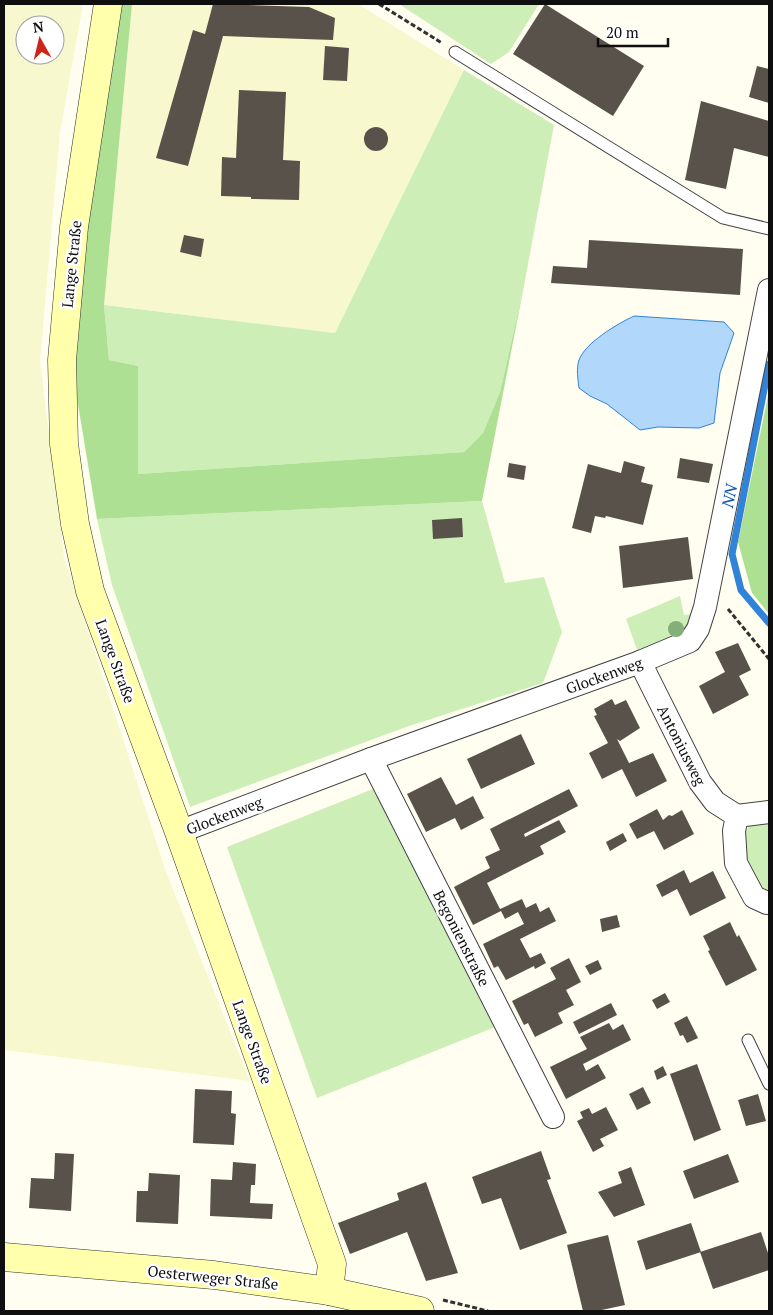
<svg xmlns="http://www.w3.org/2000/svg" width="773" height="1315" font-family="'PT Serif',serif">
<rect width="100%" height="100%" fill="#fffef1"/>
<g fill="#f7f8ce" fill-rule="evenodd">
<path d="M4,4H83L60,132L40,361L64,557L166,872L250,1081L4,1050ZM25,25H55V55H25Z"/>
<polygon points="132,4 358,4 464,70 335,333 104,305"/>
</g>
<g fill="#cdeeb7">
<polygon points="399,4 539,4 509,52 491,64"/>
<polygon points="464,70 554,125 523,291 500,392 483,433 464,452 138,474 138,366 109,360 104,305 335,333"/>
<polygon points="482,501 505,583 544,577 562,632 543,683 406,727 190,807 112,585 97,519"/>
<path d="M680,596L684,615L696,613C681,641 667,645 639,655L626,619Z"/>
<polygon points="373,789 495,1027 317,1098 227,847"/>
<polygon points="769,824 769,891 759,890 744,862 741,838 749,826"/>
</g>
<g fill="#aee094">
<polygon points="117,4 132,4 104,305 109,360 138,366 138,474 464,452 483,433 500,392 523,291 482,501 97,519 72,368 86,207"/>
<polygon points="769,391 769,614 752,593 738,542"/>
</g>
<path fill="#b1d7fb" stroke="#3183d9" d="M634,316L724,322L734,333L720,373L714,423L699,428L658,427L640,430L607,404L590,396L579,388C578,380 576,369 579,360C585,343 617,324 634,316Z"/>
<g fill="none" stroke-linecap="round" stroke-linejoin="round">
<polyline stroke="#3183d9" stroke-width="7" points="769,364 732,554 741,590 769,623"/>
</g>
<g fill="#59524a">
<polygon points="213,4 309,7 335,18 333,40 223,36 188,166 156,158 193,30 205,34"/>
<polygon points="545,4 644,66 613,116 513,54"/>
<polygon points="325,46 349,48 347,81 323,80"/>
<polygon points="757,66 769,69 769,103 749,97"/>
<polygon points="239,90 286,92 283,160 300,161 299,200 251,199 251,197 221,196 222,157 236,158"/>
<polygon points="701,101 769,121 769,157 734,148 726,189 685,180"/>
<circle cx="376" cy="139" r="12"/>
<polygon points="184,235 204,239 201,257 180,252"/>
<polygon points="589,240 743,249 740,295 551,283 553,266 587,268"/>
<polygon points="680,458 713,464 709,483 677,478"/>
<polygon points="624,461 645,467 641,482 653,485 643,525 606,516 605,518 595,516 591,533 572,528 588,464 621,473"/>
<polygon points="509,463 526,466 524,480 507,477"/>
<polygon points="462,518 463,537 433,539 432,520"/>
<polygon points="688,537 693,579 623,588 619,546"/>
<polygon points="738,643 751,670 739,676 749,695 713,714 699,686 725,672 715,652"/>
<polygon points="612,699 615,705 626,700 640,728 620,741 617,739 629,763 653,753 667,781 636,797 622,769 602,779 589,753 608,743 594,716 597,715 594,709"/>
<polygon points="521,734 535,764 481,789 467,759"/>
<polygon points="441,777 456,805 473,796 484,818 461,830 455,818 426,832 407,794"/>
<polygon points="569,789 578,806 524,834 525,837 559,820 566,832 540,846 544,854 487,883 500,909 522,899 526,908 536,903 540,912 549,907 556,921 520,939 530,958 541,953 546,963 535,969 534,966 506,980 498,966 494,968 483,944 524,924 518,912 505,919 501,911 473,925 454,887 490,868 485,857 500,850 490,829"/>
<polygon points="657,809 663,820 669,815 672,816 682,810 694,834 664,850 654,831 637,839 629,824"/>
<polygon points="623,833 627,841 610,851 606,842"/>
<polygon points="684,870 690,883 713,871 726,898 690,916 677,889 662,897 656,885"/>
<polygon points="617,915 620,927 602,932 600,919"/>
<polygon points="730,922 737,937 739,935 757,970 726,986 708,951 710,950 703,936"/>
<polygon points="569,958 581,982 566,990 574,1005 558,1013 563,1023 535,1037 528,1023 524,1025 512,1001 556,979 550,968"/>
<polygon points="598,960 602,969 590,975 585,966"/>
<polygon points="665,993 670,1002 657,1009 652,1000"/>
<polygon points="611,1003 617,1015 579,1034 573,1022"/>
<polygon points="687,1016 698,1038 687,1043 683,1035 680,1036 674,1023"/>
<polygon points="609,1023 613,1030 623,1024 631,1040 583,1064 586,1071 598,1064 606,1078 566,1099 550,1067 587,1049 580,1037"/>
<polygon points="697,1064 721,1130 694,1141 670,1074"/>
<polygon points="663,1066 667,1075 657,1080 654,1071"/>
<polygon points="643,1087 651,1103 637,1110 629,1094"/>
<polygon points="195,1089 232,1091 231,1113 236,1114 234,1145 193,1143"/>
<polygon points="758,1094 766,1121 746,1126 738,1100"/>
<polygon points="606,1107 618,1130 600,1139 604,1146 593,1152 577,1121 583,1118 580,1112 589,1108 592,1114"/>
<polygon points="541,1151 551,1179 547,1180 567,1233 520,1250 501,1198 482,1204 472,1177"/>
<polygon points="55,1153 74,1154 71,1211 29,1208 31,1178 54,1179"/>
<polygon points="728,1154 739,1182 694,1199 683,1171"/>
<polygon points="233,1162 256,1164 255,1185 251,1185 250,1203 273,1204 272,1219 210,1216 211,1179 232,1180"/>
<polygon points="631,1167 645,1205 614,1217 598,1192 622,1183 618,1172"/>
<polygon points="149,1173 180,1175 178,1224 136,1222 137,1191 148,1191"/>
<polygon points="426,1182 458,1273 426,1281 407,1232 350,1254 338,1223 399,1200 397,1193"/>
<polygon points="691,1223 701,1252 646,1270 637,1241"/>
<polygon points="761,1232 769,1256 769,1270 713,1289 700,1252"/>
<polygon points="608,1235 625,1305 597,1311 583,1311 567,1245"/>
</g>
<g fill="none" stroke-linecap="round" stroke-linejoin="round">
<defs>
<g id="lane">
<polyline points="455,52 723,218 769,229"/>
<polyline points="748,1040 769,1084"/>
</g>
<g id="street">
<polyline points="640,662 700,782 715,802 737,816 734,831 736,863 754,897 767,903 769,902"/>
<polyline points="371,759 553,1117"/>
<polyline points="737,816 769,812"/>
<polyline points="179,832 371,759 640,662 690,641 698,629 705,607 769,290"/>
</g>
<g id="secondary">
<polyline points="108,4 74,227 62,360 64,444 75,524 90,591 179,832 332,1264 329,1291"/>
<polyline points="4,1257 214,1275 329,1291 420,1311"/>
</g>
</defs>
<use href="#lane" stroke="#424242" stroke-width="13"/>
<use href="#street" stroke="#424242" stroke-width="24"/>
<use href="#secondary" stroke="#313131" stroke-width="29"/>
<g stroke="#313131" stroke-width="3" stroke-dasharray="5 2.5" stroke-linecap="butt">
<polyline points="379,4 442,43"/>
<polyline points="728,609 769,659"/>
<polyline points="443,1300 488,1311"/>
</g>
<use href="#lane" stroke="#fff" stroke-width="11"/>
<use href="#street" stroke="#fff" stroke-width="22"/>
<use href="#secondary" stroke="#ffffac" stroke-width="28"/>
</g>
<circle fill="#85af7a" cx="676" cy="629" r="8"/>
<g text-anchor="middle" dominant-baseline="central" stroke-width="5" stroke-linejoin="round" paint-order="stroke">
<g font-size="15" fill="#0f0f0f" stroke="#fff">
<text transform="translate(71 264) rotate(-84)">Lange Straße</text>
<text transform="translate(116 661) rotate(70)">Lange Straße</text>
<text transform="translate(604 675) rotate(-20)">Glockenweg</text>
<text transform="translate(682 745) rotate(63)">Antoniusweg</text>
<text transform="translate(224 815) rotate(-21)">Glockenweg</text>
<text transform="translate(462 938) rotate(63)">Begonienstraße</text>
<text transform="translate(253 1042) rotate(70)">Lange Straße</text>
<text transform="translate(213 1277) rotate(6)">Oesterweger Straße</text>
</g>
<g font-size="16" font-style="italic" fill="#0c55ad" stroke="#fff">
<text transform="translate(729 496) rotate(-79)">NN</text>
</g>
</g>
<rect width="773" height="1315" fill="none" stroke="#0f0f0f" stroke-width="10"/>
<g transform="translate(40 40) rotate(352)"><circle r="24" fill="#ffffff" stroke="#9f9f9f"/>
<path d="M0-4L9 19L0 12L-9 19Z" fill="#cc251a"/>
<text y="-8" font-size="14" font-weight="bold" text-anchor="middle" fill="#0f0f0f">N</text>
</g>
<path d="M598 38v8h70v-8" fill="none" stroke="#0f0f0f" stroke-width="2.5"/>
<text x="606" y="38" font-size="15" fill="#0f0f0f" stroke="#ffffff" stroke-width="4" paint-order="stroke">20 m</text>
</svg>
